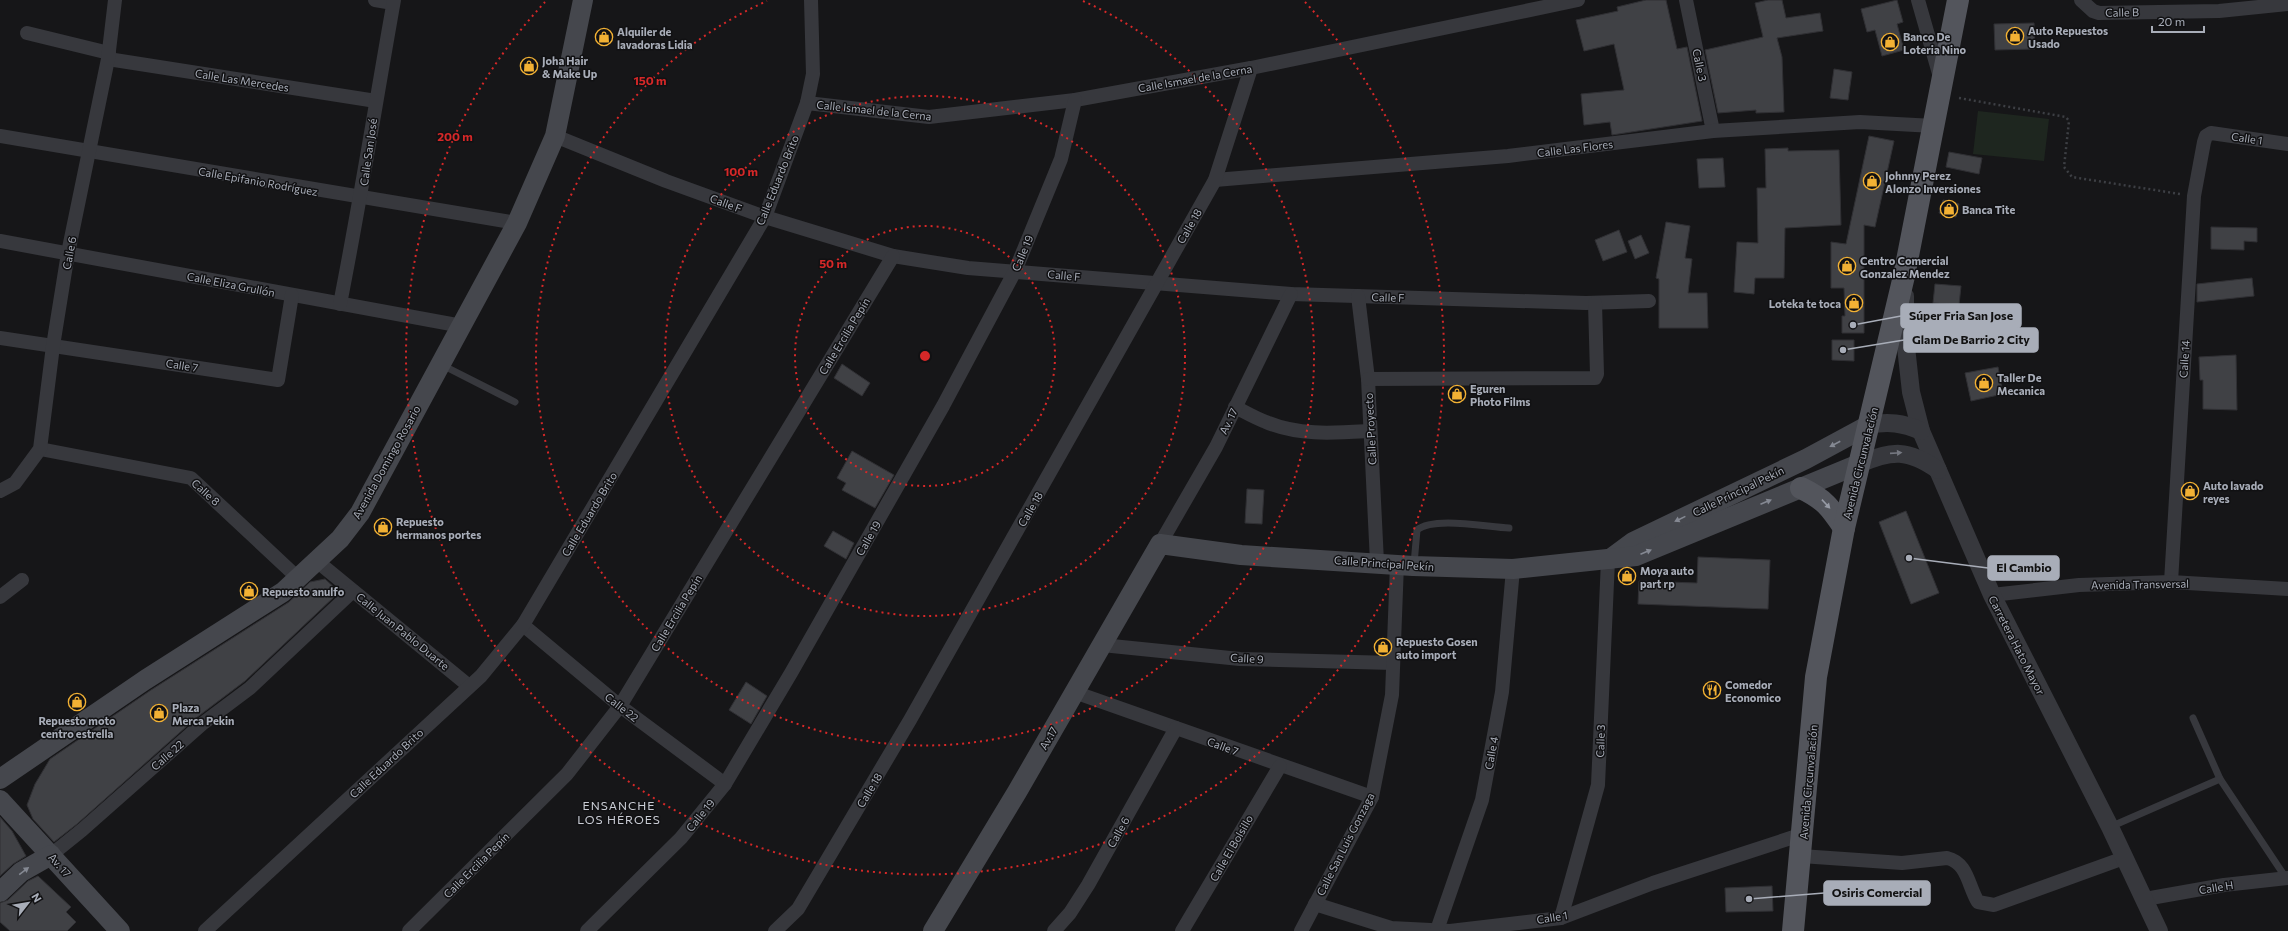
<svg xmlns="http://www.w3.org/2000/svg" width="2288" height="931" font-family="Commissioner,sans-serif">
<rect width="100%" height="100%" fill="#161618"/>
<polygon fill="#1e261f" points="1978,111 2049,119 2044,161 1973,154"/>
<g fill="#404145" stroke="#303034">
<polygon points="1646,0 1666,0 1677,49 1687,47 1702,121 1612,135 1610,122 1584,125 1581,94 1624,90 1614,44 1584,51 1576,20 1618,11 1617,7"/>
<polygon points="1768,0 1782,0 1786,18 1820,13 1823,31 1777,38 1782,57 1784,112 1756,113 1756,110 1718,113 1705,50 1763,37 1755,3"/>
<polygon points="1897,0 1903,22 1897,24 1904,50 1882,56 1875,30 1867,32 1861,9"/>
<polygon points="2034,23 2035,49 1995,50 1994,24"/>
<polygon points="1834,69 1852,72 1848,100 1830,98"/>
<polygon points="1869,136 1894,141 1875,227 1864,225 1864,333 1842,333 1842,316 1845,316 1844,288 1831,288 1831,242 1846,244"/>
<polygon points="1788,148 1788,151 1839,150 1841,225 1785,228 1784,278 1755,278 1754,294 1734,292 1737,242 1758,243 1757,188 1766,188 1765,149"/>
<polygon points="1949,152 1982,158 1979,174 1946,167"/>
<polygon points="1723,158 1725,187 1699,188 1697,159"/>
<polygon points="1943,200 1959,204 1956,217 1939,213"/>
<polygon points="1666,222 1690,226 1685,258 1692,259 1688,293 1707,293 1708,328 1659,328 1659,279 1656,278"/>
<polygon points="2211,227 2257,228 2257,242 2244,241 2244,250 2211,249"/>
<polygon points="1619,230 1627,252 1603,261 1595,240"/>
<polygon points="1641,235 1649,253 1635,259 1628,241"/>
<polygon points="2252,278 2254,296 2197,302 2197,284"/>
<polygon points="1935,284 1961,286 1959,305 1933,303"/>
<polygon points="1832,340 1854,340 1854,361 1832,360"/>
<polygon points="2236,355 2237,410 2203,409 2203,380 2200,380 2199,357"/>
<polygon points="842,364 870,383 862,396 834,378"/>
<polygon points="1998,367 2003,394 1971,401 1965,373"/>
<polygon points="852,451 894,475 875,508 842,490 846,483 837,478"/>
<polygon points="1247,489 1264,490 1262,524 1245,523"/>
<polygon points="1906,511 1939,593 1911,604 1879,522"/>
<polygon points="833,531 854,543 846,559 824,546"/>
<polygon points="1698,557 1770,560 1768,609 1638,604 1639,581 1697,583"/>
<polygon points="325,579 336,589 334,597 245,681 196,718 77,824 54,842 33,819 27,805 35,784 50,759 151,690 289,602 310,582"/>
<polygon points="746,682 767,696 751,724 729,710"/>
<polygon points="0,817 12,831 26,856 13,864 0,876"/>
<polygon points="38,876 71,907 66,912 76,922 67,931 10,931 0,922 0,903 8,900 28,881"/>
<polygon points="1772,886 1773,911 1726,912 1725,888"/>
</g>
<g fill="none" stroke-linecap="round" stroke-linejoin="round">
<polyline stroke="#3d3f44" stroke-width="2.5" stroke-dasharray="2 3" stroke-linecap="butt" points="1959,98 2066,117 2069,121 2064,167 2072,177 2180,194"/>
<g stroke="#37383d" stroke-width="7">
<polyline points="442,365 515,402"/>
<path d="M1414,564L1417,530C1434,516 1486,527 1509,528"/>
<polyline points="2193,718 2220,779 2286,878"/>
<polyline points="2110,827 2220,779"/>
</g>
<g stroke="#37383d" stroke-width="14">
<polyline points="375,0 393,3"/>
<polyline points="1686,0 1713,131"/>
<polyline points="1918,0 1940,77"/>
<polyline points="2081,0 2093,11 2099,13 2219,11 2288,4"/>
<polyline points="27,33 109,53"/>
<polyline points="108,59 376,101"/>
<polyline points="807,103 929,117 1075,100 1251,68 1578,0"/>
<polyline points="0,136 517,223"/>
<polyline points="555,136 666,181 765,217 893,256 968,268 1291,294 1586,303 1649,301"/>
<polyline points="1215,180 1508,156 1713,131 1860,122 1934,126"/>
<polyline points="0,241 462,326"/>
<polyline points="1358,296 1368,379 1377,562"/>
<path d="M340,304C360,203 376,101 394,0"/>
<polyline points="0,338 278,380 292,295"/>
<polyline points="1368,379 1595,378 1597,374 1595,303"/>
<path d="M1235,407C1245,412 1255,418 1266,422C1299,436 1335,433 1370,431"/>
<polyline points="40,449 191,478 299,579"/>
<polyline points="0,491 15,483 40,449 53,346 68,253 108,59 115,0"/>
<polyline points="1160,544 1216,447 1291,294"/>
<polyline points="318,562 469,686"/>
<polyline points="2171,582 2194,196 2204,142 2206,136 2211,133 2288,144"/>
<polyline points="1992,595 2079,585 2171,582 2288,589"/>
<polyline points="0,597 22,580"/>
<polyline points="523,625 620,706 725,784"/>
<polyline points="1102,645 1240,659 1393,663"/>
<polyline points="1074,692 1372,797"/>
<polyline points="51,855 82,830 202,724 250,688 353,591"/>
<path d="M1801,856L1902,863L1947,858C1968,863 1968,886 1978,902L1994,905L2124,858"/>
<polyline points="2145,899 2224,885 2288,878"/>
<polyline points="1315,904 1391,928 1450,931 1561,918 1653,883 1803,834"/>
<polyline points="1561,918 1598,785 1608,560"/>
<polyline points="1437,930 1482,800 1502,692 1513,569"/>
<polyline points="205,931 481,676 523,625 765,217 807,103 813,74 811,0"/>
<polyline points="409,931 567,774 620,706 893,256"/>
<polyline points="587,931 681,838 725,784 791,673 943,406 1015,271 1061,159 1075,100"/>
<polyline points="775,931 798,909 910,720 1215,180 1251,68"/>
<polyline points="1054,931 1070,913 1088,885 1176,728"/>
<polyline points="1182,931 1280,766"/>
<polyline points="1301,931 1372,797 1392,695 1397,564"/>
</g>
<g stroke="#37383d" stroke-width="18">
<polyline points="1905,296 1905,338 1911,392 1921,431 1992,595 2110,827 2159,931"/>
<path d="M1869,425C1888,421 1903,423 1921,431"/>
<path d="M1859,464C1892,450 1908,449 1938,470"/>
</g>
<g stroke="#45474d" stroke-width="20">
<polyline points="1610,559 1633,542 1806,459 1869,425"/>
<polyline points="0,779 145,680 283,592 340,539 360,513 517,223 555,136 583,0"/>
<polyline points="0,800 120,931"/>
<polyline points="0,892 21,872 51,855"/>
<polyline points="933,931 1017,792 1160,544 1241,555 1413,566 1513,569 1636,556 1859,464"/>
</g>
<g stroke="#53555c" stroke-width="22">
<path d="M1801,488C1824,499 1830,507 1844,528"/>
<polyline points="1793,931 1816,677 1844,528 1904,276 1958,0"/>
</g>
</g>
<defs><path id="oneway-solid" d="M-6-.8H1V-3.2L6.5 0L1 3.2V.8H-6Z"/></defs>
<g fill="#858993">
<use href="#oneway-solid" transform="translate(1835 444) rotate(152)"/>
<use href="#oneway-solid" transform="translate(1766 502) rotate(-23)"/>
<use href="#oneway-solid" transform="translate(1680 519) rotate(154)"/>
<use href="#oneway-solid" transform="translate(1646 552) rotate(-23)"/>
<use href="#oneway-solid" transform="translate(24 871) rotate(-37)"/>
</g>
<use fill="#757881" href="#oneway-solid" transform="translate(1896 453) rotate(-4)"/>
<use fill="#979ba6" href="#oneway-solid" transform="translate(1826 504) rotate(47)"/>
<g fill="none" stroke="#d62828" stroke-width="2" stroke-dasharray="2 4">
<circle cx="925" cy="356" r="130"/>
<circle cx="925" cy="356" r="260"/>
<path d="M1083 1A389 389 0 1 1 767 1"/>
<path d="M1305 2A519 519 0 1 1 545 2"/>
</g>
<defs>
<symbol id="shop-ring" viewBox="-11 -11 22 22"><circle r="9.5" fill="#111113" stroke="#f2b134" stroke-width="1.5"/><path d="M-5-2.5h2.3a2.7 3.5 0 0 1 5.4 0H5L5.5 6h-11ZM-1.5-2.5h3a1.5 2.3 0 0 0-3 0Z" fill="#f2b134"/></symbol>
<symbol id="restaurant-ring" viewBox="-11 -11 22 22"><circle r="9.5" fill="#111113" stroke="#f2b134" stroke-width="1.5"/><path d="M-5-6h1v4h1v-4h1v4h1v-4h1v5L-1.5 .5V6h-2V.5L-5-1ZM5-6V6H3V1.5H1.5Q1.5-4 5-6Z" fill="#f2b134"/></symbol>
</defs>
<g fill-rule="evenodd">
<use href="#shop-ring" x="2005" y="26" width="20" height="20"/>
<use href="#shop-ring" x="594" y="27" width="20" height="20"/>
<use href="#shop-ring" x="1880" y="32" width="20" height="20"/>
<use href="#shop-ring" x="519" y="56" width="20" height="20"/>
<use href="#shop-ring" x="1862" y="171" width="20" height="20"/>
<use href="#shop-ring" x="1939" y="199" width="20" height="20"/>
<use href="#shop-ring" x="1837" y="256" width="20" height="20"/>
<use href="#shop-ring" x="1844" y="293" width="20" height="20"/>
<use href="#shop-ring" x="1974" y="373" width="20" height="20"/>
<use href="#shop-ring" x="1447" y="384" width="20" height="20"/>
<use href="#shop-ring" x="2180" y="481" width="20" height="20"/>
<use href="#shop-ring" x="373" y="517" width="20" height="20"/>
<use href="#shop-ring" x="1617" y="566" width="20" height="20"/>
<use href="#shop-ring" x="239" y="581" width="20" height="20"/>
<use href="#shop-ring" x="1373" y="637" width="20" height="20"/>
<use href="#restaurant-ring" x="1702" y="680" width="20" height="20"/>
<use href="#shop-ring" x="67" y="692" width="20" height="20"/>
<use href="#shop-ring" x="149" y="703" width="20" height="20"/>
</g>
<g text-anchor="middle" dominant-baseline="central" stroke-width="3" stroke-linejoin="round" paint-order="stroke">
<g font-size="11" fill="#a8adb8" stroke="#111113">
<text transform="translate(2122 12) rotate(-1)">Calle B</text>
<text transform="translate(1700 65) rotate(78)">Calle 3</text>
<text transform="translate(1195 78) rotate(-10)">Calle Ismael de la Cerna</text>
<text transform="translate(242 80) rotate(9)">Calle Las Mercedes</text>
<text transform="translate(874 110) rotate(6)">Calle Ismael de la Cerna</text>
<text transform="translate(2247 138) rotate(8)">Calle 1</text>
<text transform="translate(1575 148) rotate(-7)">Calle Las Flores</text>
<text transform="translate(368 152) rotate(-82)">Calle San José</text>
<text transform="translate(777 180) rotate(-68)">Calle Eduardo Brito</text>
<text transform="translate(258 181) rotate(10)">Calle Epifanio Rodríguez</text>
<text transform="translate(726 203) rotate(20)">Calle F</text>
<text transform="translate(1189 226) rotate(-60)">Calle 18</text>
<text transform="translate(69 253) rotate(-79)">Calle 6</text>
<text transform="translate(1022 253) rotate(-67)">Calle 19</text>
<text transform="translate(1064 275) rotate(5)">Calle F</text>
<text transform="translate(231 284) rotate(11)">Calle Eliza Grullón</text>
<text transform="translate(1388 297) rotate(2)">Calle F</text>
<text transform="translate(844 336) rotate(-59)">Calle Ercilia Pepín</text>
<text transform="translate(2184 359) rotate(-86)">Calle 14</text>
<text transform="translate(182 365) rotate(9)">Calle 7</text>
<text transform="translate(1228 421) rotate(-64)">Av. 17</text>
<text transform="translate(1370 429) rotate(-93)">Calle Proyecto</text>
<text transform="translate(386 462) rotate(-61)">Avenida Domingo Rosario</text>
<text transform="translate(1860 463) rotate(-76)">Avenida Circunvalación</text>
<text transform="translate(1738 491) rotate(-26)">Calle Principal Pekín</text>
<text transform="translate(206 492) rotate(42)">Calle 8</text>
<text transform="translate(1030 509) rotate(-60)">Calle 18</text>
<text transform="translate(589 514) rotate(-59)">Calle Eduardo Brito</text>
<text transform="translate(868 538) rotate(-60)">Calle 19</text>
<text transform="translate(1384 563) rotate(4)">Calle Principal Pekín</text>
<text transform="translate(2140 584) rotate(-1)">Avenida Transversal</text>
<text transform="translate(676 613) rotate(-59)">Calle Ercilia Pepín</text>
<text transform="translate(403 631) rotate(39)">Calle Juan Pablo Duarte</text>
<text transform="translate(2017 645) rotate(63)">Carretera Hato Mayor</text>
<text transform="translate(1247 658) rotate(3)">Calle 9</text>
<text transform="translate(622 707) rotate(38)">Calle 22</text>
<text transform="translate(1048 738) rotate(-60)">Av.17</text>
<text transform="translate(1600 741) rotate(-88)">Calle 3</text>
<text transform="translate(1223 746) rotate(20)">Calle 7</text>
<text transform="translate(1491 753) rotate(-80)">Calle 4</text>
<text transform="translate(167 755) rotate(-41)">Calle 22</text>
<text transform="translate(386 763) rotate(-43)">Calle Eduardo Brito</text>
<text transform="translate(1808 782) rotate(-85)">Avenida Circunvalación</text>
<text transform="translate(869 790) rotate(-59)">Calle 18</text>
<text transform="translate(700 815) rotate(-51)">Calle 19</text>
<text transform="translate(1118 832) rotate(-61)">Calle 6</text>
<text transform="translate(1345 844) rotate(-63)">Calle San Luis Gonzaga</text>
<text transform="translate(1231 848) rotate(-60)">Calle El Bolsillo</text>
<text transform="translate(60 865) rotate(48)">Av. 17</text>
<text transform="translate(476 865) rotate(-45)">Calle Ercilia Pepín</text>
<text transform="translate(2216 887) rotate(-9)">Calle H</text>
<text transform="translate(1552 917) rotate(-9)">Calle 1</text>
</g>
<g font-size="11" font-weight="bold" fill="#a8adb8" stroke="#111113" text-anchor="start">
<text x="2028" y="30">Auto Repuestos<tspan x="2028" dy="13">Usado</tspan></text>
<text x="617" y="31">Alquiler de<tspan x="617" dy="13">lavadoras Lidia</tspan></text>
<text x="1903" y="36">Banco De<tspan x="1903" dy="13">Loteria Nino</tspan></text>
<text x="542" y="60">Joha Hair<tspan x="542" dy="13">&amp; Make Up</tspan></text>
<text x="1885" y="175">Johnny Perez<tspan x="1885" dy="13">Alonzo Inversiones</tspan></text>
<text x="1962" y="209">Banca Tite</text>
<text x="1860" y="260">Centro Comercial<tspan x="1860" dy="13">Gonzalez Mendez</tspan></text>
<text x="1841" y="303" text-anchor="end">Loteka te toca</text>
<text x="1997" y="377">Taller De<tspan x="1997" dy="13">Mecanica</tspan></text>
<text x="1470" y="388">Eguren<tspan x="1470" dy="13">Photo Films</tspan></text>
<text x="2203" y="485">Auto lavado<tspan x="2203" dy="13">reyes</tspan></text>
<text x="396" y="521">Repuesto<tspan x="396" dy="13">hermanos portes</tspan></text>
<text x="1640" y="570">Moya auto<tspan x="1640" dy="13">part rp</tspan></text>
<text x="262" y="591">Repuesto anulfo</text>
<text x="1396" y="641">Repuesto Gosen<tspan x="1396" dy="13">auto import</tspan></text>
<text x="1725" y="684">Comedor<tspan x="1725" dy="13">Economico</tspan></text>
<text x="172" y="707">Plaza<tspan x="172" dy="13">Merca Pekin</tspan></text>
<text x="77" y="720" text-anchor="middle">Repuesto moto<tspan x="77" dy="13">centro estrella</tspan></text>
</g>
<g font-size="12" letter-spacing="1" fill="#c9ccd4" stroke="#111113">
<text x="619" y="805">ENSANCHE<tspan x="619" dy="14">LOS HÉROES</tspan></text>
</g>
</g>
<circle cx="925" cy="356" r="6" fill="#d62828" stroke="#111113" stroke-width="2"/>
<g font-size="12" text-anchor="middle" font-weight="bold" fill="#d62828" stroke="#111113" stroke-width="3" stroke-linejoin="round" paint-order="stroke">
<text x="650" y="85">150 m</text>
<text x="455" y="141">200 m</text>
<text x="741" y="176">100 m</text>
<text x="833" y="268">50 m</text>
</g>
<path fill="none" stroke="#a8adb8" stroke-width="1.5" d="M1853 325L1901 316M1843 350L1904 340M1909 558L1988 568M1749 899L1824 893"/>
<g fill="#a8adb8" stroke="#111113" stroke-width="1.5">
<circle cx="1853" cy="325" r="4"/>
<circle cx="1843" cy="350" r="4"/>
<circle cx="1909" cy="558" r="4"/>
<circle cx="1749" cy="899" r="4"/>
</g>
<g fill="#a8adb8" stroke="#a8adb8" stroke-width="1.5">
<rect x="1901" y="304" width="120" height="24" rx="4"/>
<rect x="1904" y="328" width="134" height="24" rx="4"/>
<rect x="1988" y="556" width="71" height="24" rx="4"/>
<rect x="1824" y="881" width="106" height="24" rx="4"/>
</g>
<g font-size="12" text-anchor="middle" font-weight="bold" fill="#111">
<text x="1961" y="320">Súper Fria San Jose</text>
<text x="1971" y="344">Glam De Barrio 2 City</text>
<text x="2024" y="572">El Cambio</text>
<text x="1877" y="897">Osiris Comercial</text>
</g>
<g transform="translate(28 903) rotate(59)" stroke="#111113" stroke-width="3" paint-order="stroke">
<path d="M0-3L7 15L0 10L-7 15Z" fill="#a8adb8"/>
<text y="-6" font-size="11" font-weight="bold" text-anchor="middle" fill="#a8adb8">N</text>
</g>
<path d="M2152 26v6h52v-6" fill="none" stroke="#a8adb8" stroke-width="2"/>
<text x="2158" y="26" font-size="12" fill="#a8adb8" stroke="#111113" stroke-width="3" paint-order="stroke">20 m</text>
</svg>
